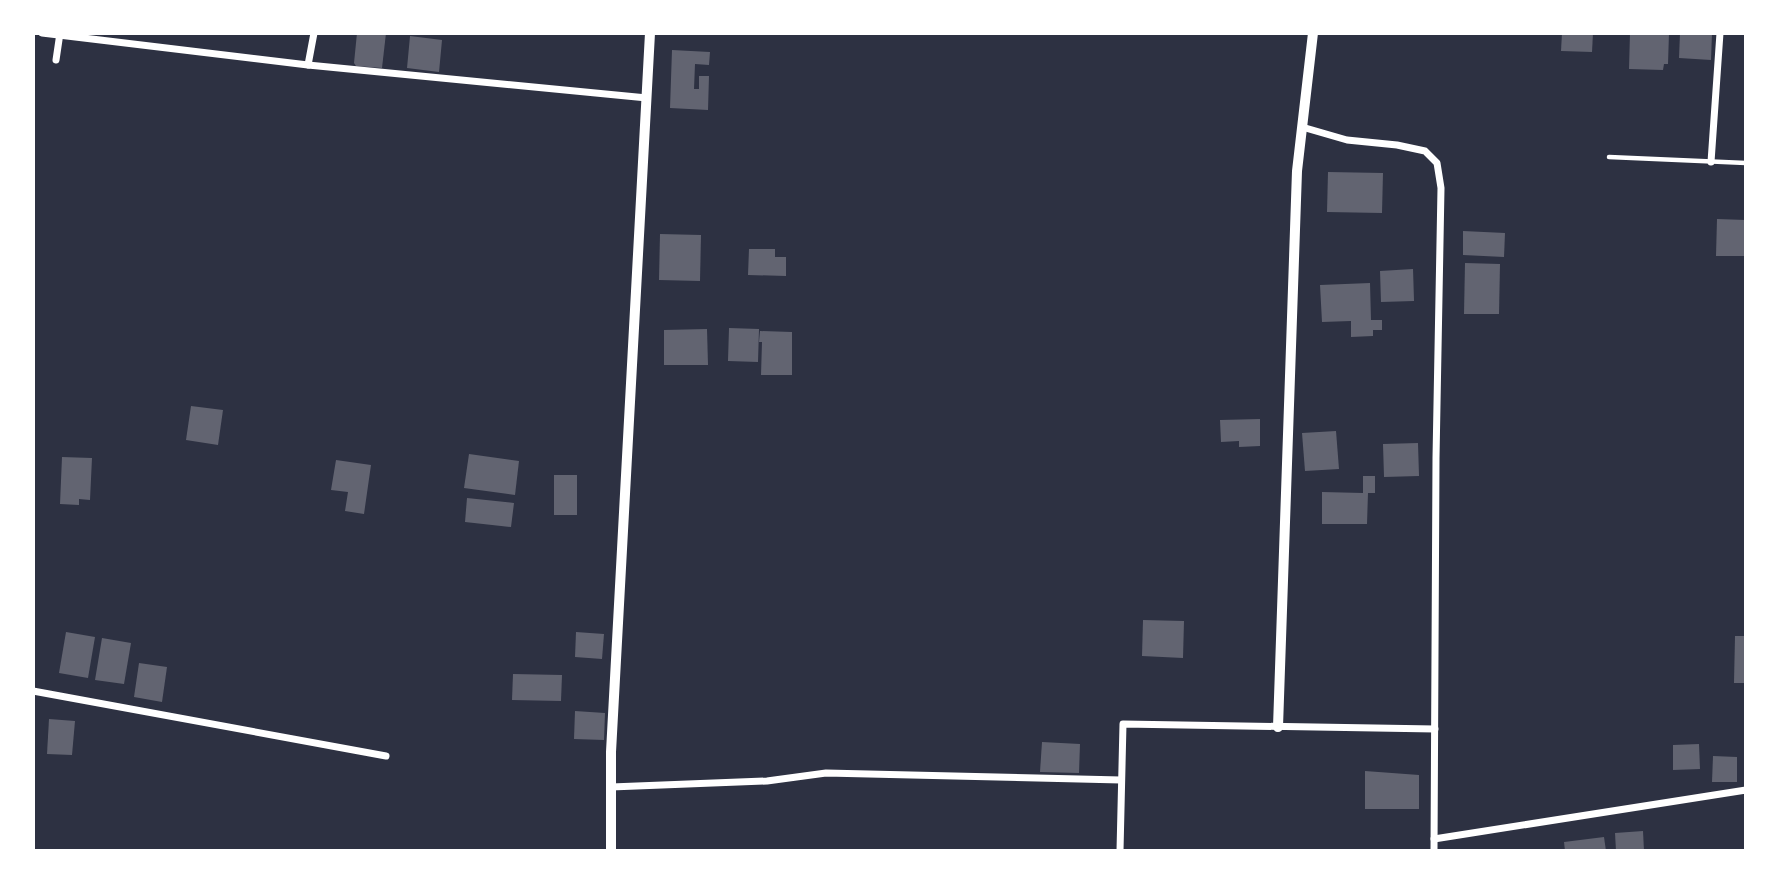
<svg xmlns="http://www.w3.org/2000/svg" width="1779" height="884" font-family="Cabin,sans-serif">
<rect width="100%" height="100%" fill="#2d3142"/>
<g fill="#626471">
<polygon points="357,33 386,33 382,68 356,66 354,63"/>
<polygon points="1562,33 1593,33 1592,52 1561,51"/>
<polygon points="1630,33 1669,33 1668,64 1664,64 1663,70 1629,69"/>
<polygon points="1680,33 1712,33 1711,60 1679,58"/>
<polygon points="410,36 442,40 439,72 407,68"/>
<polygon points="672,50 710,52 709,65 695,64 694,89 699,89 699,76 709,76 708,110 670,108"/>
<polygon points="1328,172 1383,173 1382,213 1327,212"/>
<polygon points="1717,219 1746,220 1745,256 1716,256"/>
<polygon points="1463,231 1505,233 1504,257 1463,255"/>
<polygon points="660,234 701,235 700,281 659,280"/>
<polygon points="749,249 775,249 775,257 786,257 786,276 748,275"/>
<polygon points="1465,263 1500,264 1499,314 1464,314"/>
<polygon points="1413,269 1414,301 1381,302 1380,271"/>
<polygon points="1370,283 1371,320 1382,320 1382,330 1373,330 1373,336 1351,337 1351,321 1322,322 1320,285"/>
<polygon points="729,328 759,329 758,362 728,361"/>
<polygon points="707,329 708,365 664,365 664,330"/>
<polygon points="760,331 792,332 792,375 761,375 762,342 759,342"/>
<polygon points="191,406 223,410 218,445 186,440"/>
<polygon points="1260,419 1260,446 1239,447 1239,441 1221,442 1220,420"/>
<polygon points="1336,431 1339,469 1305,471 1302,433"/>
<polygon points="1418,443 1419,476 1384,477 1383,444"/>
<polygon points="469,454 519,461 515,495 464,488"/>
<polygon points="62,457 92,458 90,500 79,499 79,505 60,504"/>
<polygon points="336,460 371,465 364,514 345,511 348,492 331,490"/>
<rect x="554" y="475" width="23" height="40"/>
<polygon points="1363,476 1375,476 1375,493 1368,493 1367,524 1322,524 1322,492 1363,493"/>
<polygon points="467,498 514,503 511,527 465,522"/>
<polygon points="1143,620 1184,621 1183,658 1142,656"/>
<polygon points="66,632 95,637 88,678 59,673"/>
<polygon points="576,632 604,634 602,659 575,657"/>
<polygon points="1735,636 1746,636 1746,683 1734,683"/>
<polygon points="102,638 131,643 124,684 95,680"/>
<polygon points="139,663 167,667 162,702 134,697"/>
<polygon points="513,674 562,675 561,701 512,700"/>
<polygon points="575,711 605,713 604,740 574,739"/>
<polygon points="49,719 75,721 72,755 47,754"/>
<polygon points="1042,742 1080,744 1079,773 1040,772"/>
<polygon points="1699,744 1700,769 1673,770 1673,745"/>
<polygon points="1713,756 1737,757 1737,782 1712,782"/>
<polygon points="1365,771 1419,775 1419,809 1365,809"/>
<polygon points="1643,831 1644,851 1616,851 1615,833"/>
<polygon points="1604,837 1606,851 1565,851 1564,842"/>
</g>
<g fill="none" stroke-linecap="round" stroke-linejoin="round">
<polyline stroke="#fff" stroke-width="4.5" points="1609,157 1746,163"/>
<g stroke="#fff" stroke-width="7">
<polyline points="42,33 308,65 647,98"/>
<polyline points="56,60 60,33"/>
<polyline points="308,65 314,33"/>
<polyline points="1302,127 1347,140 1397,145 1425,151 1437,163 1441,188 1436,458 1434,851"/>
<polyline points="1711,162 1720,33"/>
<polyline points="33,691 386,756"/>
<polyline points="611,787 767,781 826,773 1121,780"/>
<polyline points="1434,839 1746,790"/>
<polyline points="1120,851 1123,724 1435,729"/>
</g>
<g stroke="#fff" stroke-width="10">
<polyline points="1278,727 1297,171 1313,33"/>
<polyline points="611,851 611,752 650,33"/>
</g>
</g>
<rect width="1779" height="884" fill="none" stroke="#ffffff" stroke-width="70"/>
</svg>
